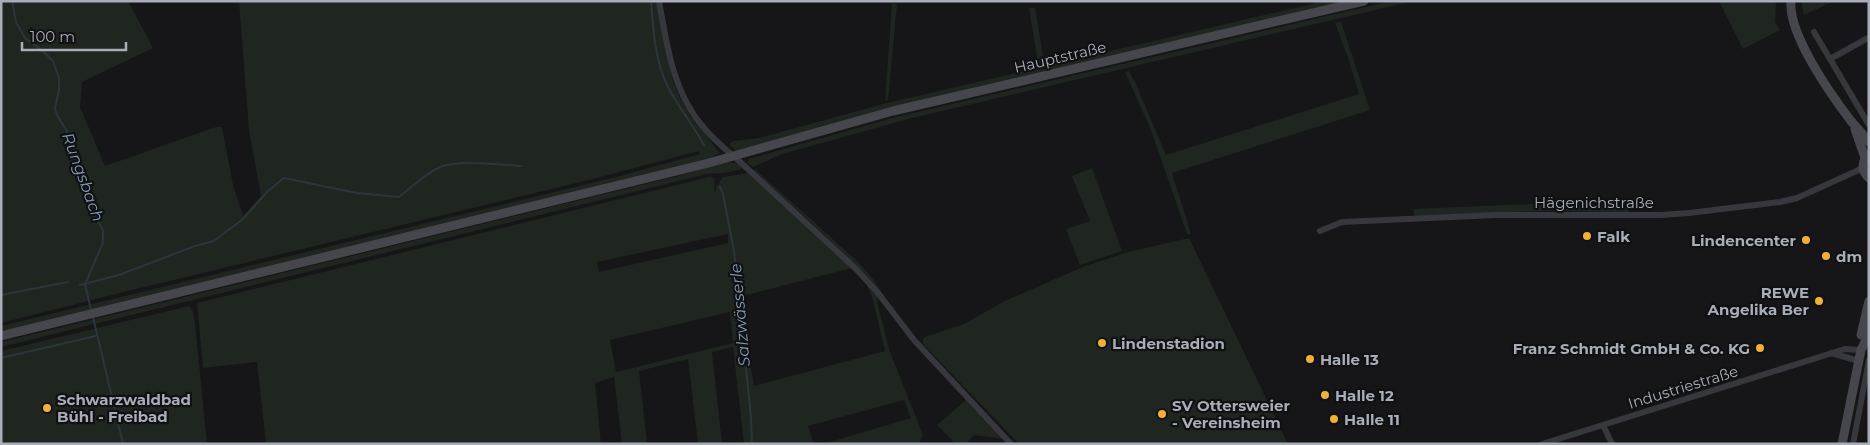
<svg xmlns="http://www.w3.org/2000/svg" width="1870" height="445" font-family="Montserrat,sans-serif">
<rect width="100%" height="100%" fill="#161618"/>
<g fill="#1e261f" fill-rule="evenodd">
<polygon points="1,1 128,1 153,48 82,82 80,107 105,166 216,127 222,127 233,185 243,216 261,196 249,130 239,1 657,1 666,50 673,81 681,100 691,117 720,153 703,161 1,332 1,326 616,177 700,154 699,151 593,179 132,290 1,323"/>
<polygon points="1325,1 1348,1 975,87 872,113 741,150 735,150 730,146 730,143 734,141 759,138 887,103"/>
<polygon points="1391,1 1414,1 912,118 782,154 753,167 747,163 749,159 896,117"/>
<polygon points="1719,1 1776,1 1775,22 1780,30 1743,49"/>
<polygon points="1801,1 1834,1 1804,15"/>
<polygon points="892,3 897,4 888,100 885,101"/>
<polygon points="1029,8 1035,8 1044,62 1038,63"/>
<polygon points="1341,22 1370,110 1172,173 1191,234 1187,234 1151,130 1125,72 1129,71 1135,82 1166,155 1359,94 1348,58 1335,23"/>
<polygon points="728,162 739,164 742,169 725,173 707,174 1,347 1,342 678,176"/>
<polygon points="1092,168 1122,251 1080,265 1066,229 1090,221 1072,176"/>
<path d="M757,169V171L857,261L873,279L889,303C848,254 801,213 754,171Z"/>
<path d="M747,173L750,174L852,268L743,296L744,326L754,386L885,351L872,296L866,283L878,296L877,302L890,352L923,435L919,444H823L911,418L904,400L808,426L814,444H744L733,347L712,352L722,444H698L688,359L639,371L647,444H622L614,377L595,383L601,444H266L257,362L203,368L197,303L709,177L715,178L714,189L716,192V187L723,177ZM728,234V243L599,272L597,262ZM730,312L733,343L616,372L610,340Z"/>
<polygon points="1533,204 1628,205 1629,212 1541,211 1414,216 1413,209"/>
<polygon points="1189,238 1288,444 1019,444 923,344 923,339 925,337 964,324 1005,301 1085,266 1128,252"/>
<polygon points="189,306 193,312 195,323 207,444 1,444 1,351"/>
<polygon points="966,400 1004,439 974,435 966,444 956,444 937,425"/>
</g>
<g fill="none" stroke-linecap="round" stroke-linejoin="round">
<g stroke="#2c353c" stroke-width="2">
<polyline points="12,1 16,22 25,38 43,51 53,61 59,78 59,90 55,108 57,115 71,138 78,157 80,173 89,185 91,208 103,230 103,243 85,284 91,310"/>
<path d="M651,1C653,29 655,60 667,85C677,106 693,124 704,145"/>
<polyline points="720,187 723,194 734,251 751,417 752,444"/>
<path d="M80,285L119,275L195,246L214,241L243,219L268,191L284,178L357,193L399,197C412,187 425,174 440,167C460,159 500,165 522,166"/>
<polyline points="1,295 68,282"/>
<polyline points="93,317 123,444"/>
<polyline points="1,358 96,336"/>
</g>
<g stroke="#37383d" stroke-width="6">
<path d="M659,1C667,46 673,93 704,128C714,140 726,150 738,160L856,269L878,293L914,340L1011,444"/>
<polyline points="1814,32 1869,125"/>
<polyline points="1830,59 1868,38"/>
<polyline points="1320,231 1342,222 1495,215 1661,215 1689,213 1780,202 1797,198 1863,168"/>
<polyline points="1831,353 1859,361"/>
<polyline points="1603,425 1612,444"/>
<polyline points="1542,444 1845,349 1861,350"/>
<polyline points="1853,444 1869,360"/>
</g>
<g stroke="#45474d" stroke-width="9">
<path d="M1791,1C1788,34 1831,95 1851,121C1857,128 1863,134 1869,142"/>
<polyline points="1855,129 1865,158"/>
<path d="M1869,155C1861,162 1861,171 1869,178"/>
<polyline points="1861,335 1869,301"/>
<polyline points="1,336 705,164 893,111 1364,1"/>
<polyline points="1842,444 1861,350 1866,340 1869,327"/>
</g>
</g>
<g fill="#f2b134" stroke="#111113" stroke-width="2">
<circle cx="1587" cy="236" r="5"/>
<circle cx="1806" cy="240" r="5"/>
<circle cx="1826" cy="256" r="5"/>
<circle cx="1819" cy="301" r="5"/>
<circle cx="1102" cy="343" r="5"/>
<circle cx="1760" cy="348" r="5"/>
<circle cx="1310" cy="359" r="5"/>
<circle cx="1325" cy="395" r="5"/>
<circle cx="47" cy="408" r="5"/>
<circle cx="1162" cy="414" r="5"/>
<circle cx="1334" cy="419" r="5"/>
</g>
<g text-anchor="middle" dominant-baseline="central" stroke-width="4.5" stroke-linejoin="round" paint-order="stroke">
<g font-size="15" fill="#a8adb8" stroke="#111113">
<text transform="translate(1060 57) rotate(-13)">Hauptstraße</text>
<text x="1594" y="202">Hägenichstraße</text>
<text transform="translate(1683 387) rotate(-17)">Industriestraße</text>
</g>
<g font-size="15" font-weight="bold" fill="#a8adb8" stroke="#111113" text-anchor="start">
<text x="1597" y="236">Falk</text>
<text x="1796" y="240" text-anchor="end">Lindencenter</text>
<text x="1836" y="256">dm</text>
<text x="1809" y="292" text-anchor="end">REWE<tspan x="1809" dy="17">Angelika Ber</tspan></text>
<text x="1112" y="343">Lindenstadion</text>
<text x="1750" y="348" text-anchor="end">Franz Schmidt GmbH &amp; Co. KG</text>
<text x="1320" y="359">Halle 13</text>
<text x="1335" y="395">Halle 12</text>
<text x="57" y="399">Schwarzwaldbad<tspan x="57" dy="17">Bühl - Freibad</tspan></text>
<text x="1172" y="405">SV Ottersweier<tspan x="1172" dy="17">- Vereinsheim</tspan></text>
<text x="1344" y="419">Halle 11</text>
</g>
<g font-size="16" font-style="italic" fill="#7f9bb3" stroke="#111113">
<text transform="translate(83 177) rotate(70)">Rungsbach</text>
<text transform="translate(740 315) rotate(-95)">Salzwässerle</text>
</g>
</g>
<rect width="1870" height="445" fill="none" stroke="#a8adb8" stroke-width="5"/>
<path d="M22 42v8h104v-8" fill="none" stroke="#a8adb8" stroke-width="2.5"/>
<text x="30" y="42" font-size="15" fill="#a8adb8" stroke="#111113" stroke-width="4" paint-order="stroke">100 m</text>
</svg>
